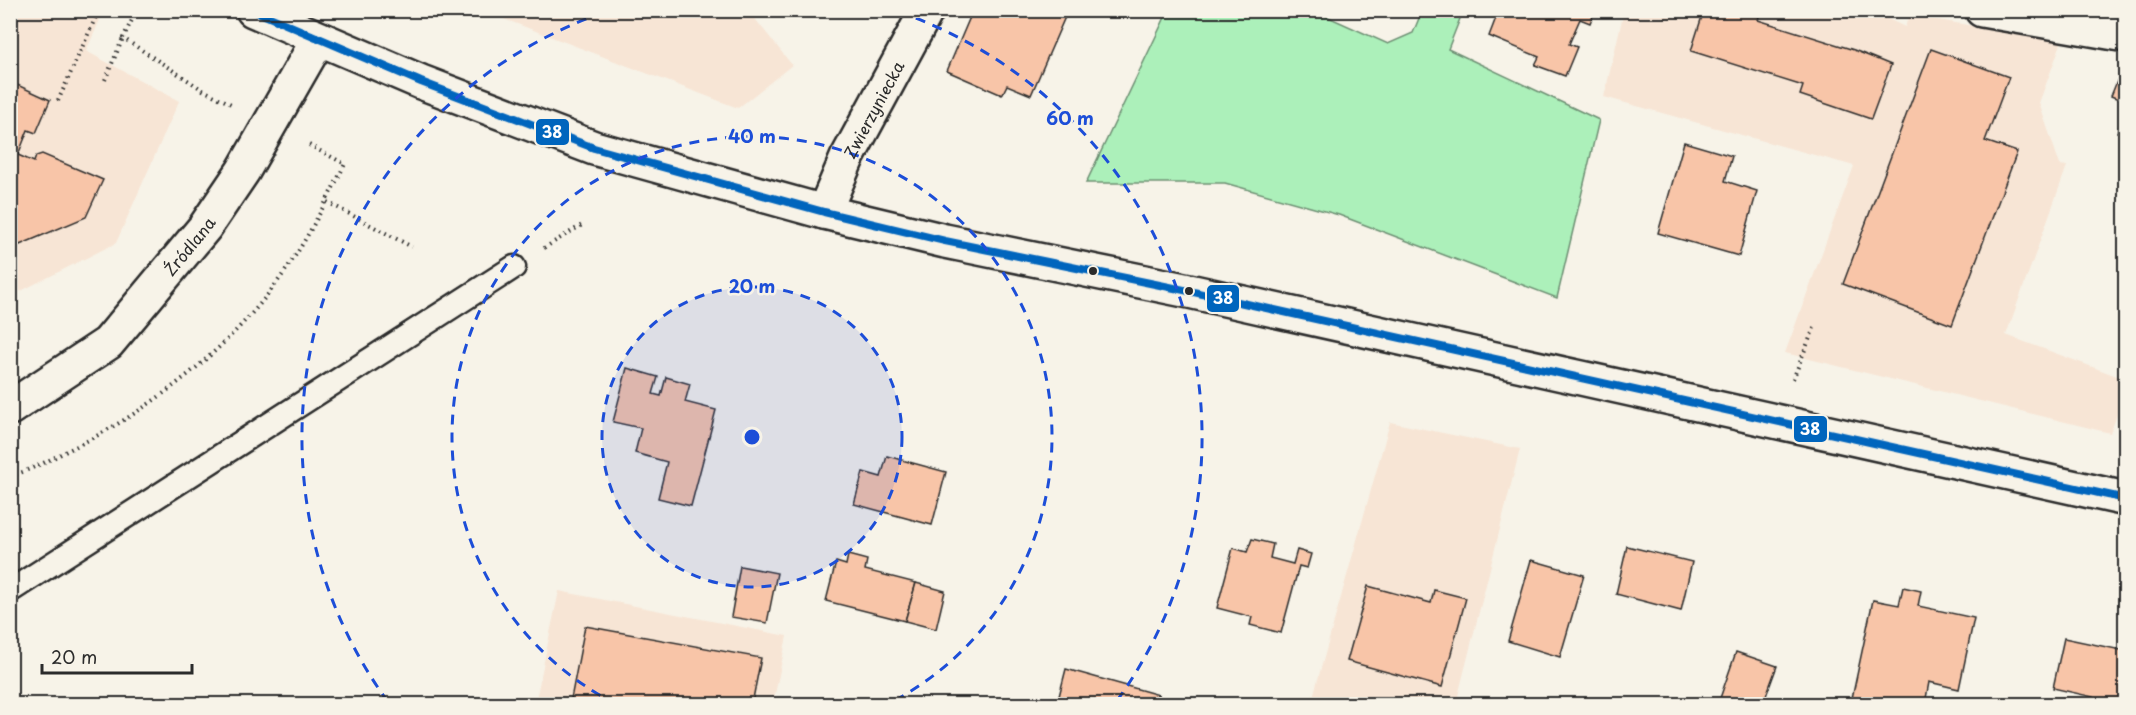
<svg xmlns="http://www.w3.org/2000/svg" width="2136" height="715" font-family="'Playpen Sans',sans-serif">
<rect width="100%" height="100%" fill="#f7f3e8"/>
<filter id="ink" filterUnits="userSpaceOnUse"><feTurbulence type="fractalNoise" baseFrequency=".0167" numOctaves="2"/><feDisplacementMap in="SourceGraphic" scale="12" xChannelSelector="R" yChannelSelector="G"/><feConvolveMatrix kernelMatrix="1 2 1 2 8 2 1 2 1" color-interpolation-filters="sRGB"/></filter>
<g filter="url(#ink)">
<g fill="#f7e5d5">
<polygon points="11,11 104,11 86,51 179,101 116,243 11,296"/>
<polygon points="483,11 744,11 752,15 792,65 738,108"/>
<polygon points="1624,11 1871,11 1905,27 1909,15 2062,41 2039,103 2060,165 2067,166 2006,335 2125,379 2125,395 2110,433 1785,353 1854,166 1604,97"/>
<polygon points="1390,422 1520,449 1456,704 1311,704"/>
<polygon points="559,591 787,636 773,704 535,704"/>
</g>
<polygon fill="#acf0ba" stroke="#6c8e72" stroke-width="1.5" points="1168,11 1315,11 1388,44 1413,33 1422,11 1463,11 1448,49 1599,120 1557,298 1339,215 1225,183 1086,183"/>
<g fill="#f8c5a8" stroke="#2b2b2b" stroke-width="1.5">
<polygon points="973,10 1068,10 1031,95 1007,85 1002,95 947,71"/>
<polygon points="1499,10 1595,10 1590,23 1580,19 1569,44 1577,47 1565,76 1535,65 1539,57 1489,36"/>
<polygon points="1704,10 1746,10 1755,14 1759,17 1758,20 1854,50 1891,65 1871,119 1800,95 1803,86 1691,51"/>
<polygon points="1931,49 2009,77 1985,141 2017,152 1952,325 1843,284"/>
<polygon points="2124,64 2126,64 2126,102 2111,96"/>
<polygon points="10,72 15,84 50,100 36,133 28,130 18,155 34,162 36,156 42,154 103,180 86,217 10,249"/>
<polygon points="2126,110 2126,135 2117,132"/>
<polygon points="1684,142 1732,156 1725,181 1757,191 1739,256 1658,233"/>
<polygon points="627,368 658,377 653,394 661,396 666,377 690,384 685,402 716,410 691,506 658,498 667,462 635,453 641,428 613,422"/>
<polygon points="887,456 946,472 932,525 854,504 863,472 881,477"/>
<polygon points="1252,539 1273,544 1270,558 1293,564 1297,550 1311,554 1307,568 1299,566 1281,633 1250,625 1252,617 1217,608 1233,548 1247,552"/>
<polygon points="1627,546 1692,562 1681,611 1616,594"/>
<polygon points="848,555 867,560 865,570 916,583 905,621 826,601 836,562 846,565"/>
<polygon points="1531,560 1584,575 1560,657 1508,641"/>
<polygon points="740,566 777,573 767,623 731,617"/>
<polygon points="916,583 945,591 936,629 905,621"/>
<polygon points="1368,586 1431,603 1434,590 1466,598 1442,687 1347,661"/>
<polygon points="1903,587 1921,591 1918,606 1974,618 1959,689 1929,682 1925,704 1899,704 1883,701 1882,704 1851,703 1873,600 1899,605"/>
<polygon points="585,626 761,658 752,704 570,704"/>
<polygon points="2064,638 2126,651 2126,704 2092,704 2093,697 2053,688"/>
<polygon points="1736,652 1777,666 1763,704 1718,704"/>
<polygon points="1066,669 1159,695 1157,704 1057,704"/>
</g>
<g fill="none" stroke-linecap="round" stroke-linejoin="round">
<defs>
<polyline id="lane" points="10,591 514,267"/>
<g id="street">
<polyline points="1982,10 2126,35"/>
<path id="s1" d="M824,212L847,158L927,10"/>
</g>
<g id="secondary">
<polyline points="253,10 421,82 594,148 824,212 945,241 1189,291 2126,499"/>
<path id="s2" d="M10,408L108,343L205,227L243,171L318,40"/>
</g>
</defs>
<use href="#lane" stroke="#2b2b2b" stroke-width="27"/>
<use href="#street" stroke="#2b2b2b" stroke-width="38"/>
<use href="#secondary" stroke="#2b2b2b" stroke-width="38"/>
<g stroke="#2b2b2b" stroke-width="4" stroke-dasharray="1.5 4.5" stroke-linecap="butt">
<polyline points="137,10 123,38 203,90 231,104"/>
<polyline points="105,80 123,38"/>
<polyline points="58,101 99,10"/>
<polyline points="327,202 412,247"/>
<polyline points="544,248 582,225"/>
<polyline points="1793,379 1814,328"/>
<path d="M10,476C35,469 58,455 81,444C162,403 239,340 290,264C311,232 328,198 345,164L307,144"/>
</g>
<use href="#lane" stroke="#f7f3e8" stroke-width="22"/>
<use href="#street" stroke="#f7f3e8" stroke-width="33"/>
<use href="#secondary" stroke="#f7f3e8" stroke-width="33"/>
<defs>
<polyline id="bus-1" points="253,10 421,82 594,148 824,212 945,241 1189,291 2126,499"/>
</defs>
<use href="#bus-1" stroke="#f7f3e8" stroke-width="12"/>
<use href="#bus-1" stroke="#0065bd" stroke-width="8"/>
</g>
</g>
<circle cx="752" cy="437" r="150" fill="#1d4ed8" fill-opacity=".12"/>
<g fill="none" stroke="#1d4ed8" stroke-width="3" stroke-dasharray="10 8">
<circle cx="752" cy="437" r="150"/>
<path d="M616 704A300 300 0 1 1 888 704"/>
<path d="M388 702A450 450 0 0 1 605 12M899 12A450 450 0 0 1 1116 702"/>
</g>
<g fill="#2b2b2b" stroke="#f7f3e8" stroke-width="2">
<circle cx="1093" cy="271" r="5"/>
<circle cx="1189" cy="291" r="5"/>
</g>
<g text-anchor="middle" dominant-baseline="central" stroke-width="5" stroke-linejoin="round" paint-order="stroke">
<g font-size="16" fill="#2b2b2b" stroke="#f7f3e8">
<text stroke="none"><textPath href="#s1" startOffset="114">Zwierzyniecka</textPath></text>
<text stroke="none"><textPath href="#s2" startOffset="244">Źródlana</textPath></text>
</g>
</g>
<circle cx="752" cy="437" r="9" fill="#1d4ed8" stroke="#f7f3e8" stroke-width="3"/>
<g font-size="18" text-anchor="middle" font-weight="bold" fill="#1d4ed8" stroke="#f7f3e8" stroke-width="5" stroke-linejoin="round" paint-order="stroke">
<text x="1070" y="125">60 m</text>
<text x="752" y="143">40 m</text>
<text x="752" y="293">20 m</text>
</g>
<g stroke="#f7f3e8" stroke-width="2">
<rect x="535" y="118" width="35" height="28" rx="6" fill="#0065bd"/>
<rect x="1206" y="284" width="34" height="29" rx="6" fill="#0065bd"/>
<rect x="1793" y="415" width="35" height="28" rx="6" fill="#0065bd"/>
</g>
<g font-size="16" text-anchor="middle" font-weight="bold" fill="#fff">
<text x="552" y="138">38</text>
<text x="1223" y="304">38</text>
<text x="1810" y="435">38</text>
</g>
<rect width="2136" height="715" fill="none" stroke="#f7f3e8" stroke-width="36"/>
<rect x="18" y="18" width="2100" height="679" fill="none" stroke="#2b2b2b" stroke-width="2" filter="url(#ink)"/>
<path d="M42 664v9h150v-9" fill="none" stroke="#2b2b2b" stroke-width="3"/>
<text x="51" y="664" font-size="18" fill="#2b2b2b" stroke="#f7f3e8" stroke-width="4.5" paint-order="stroke">20 m</text>
</svg>
